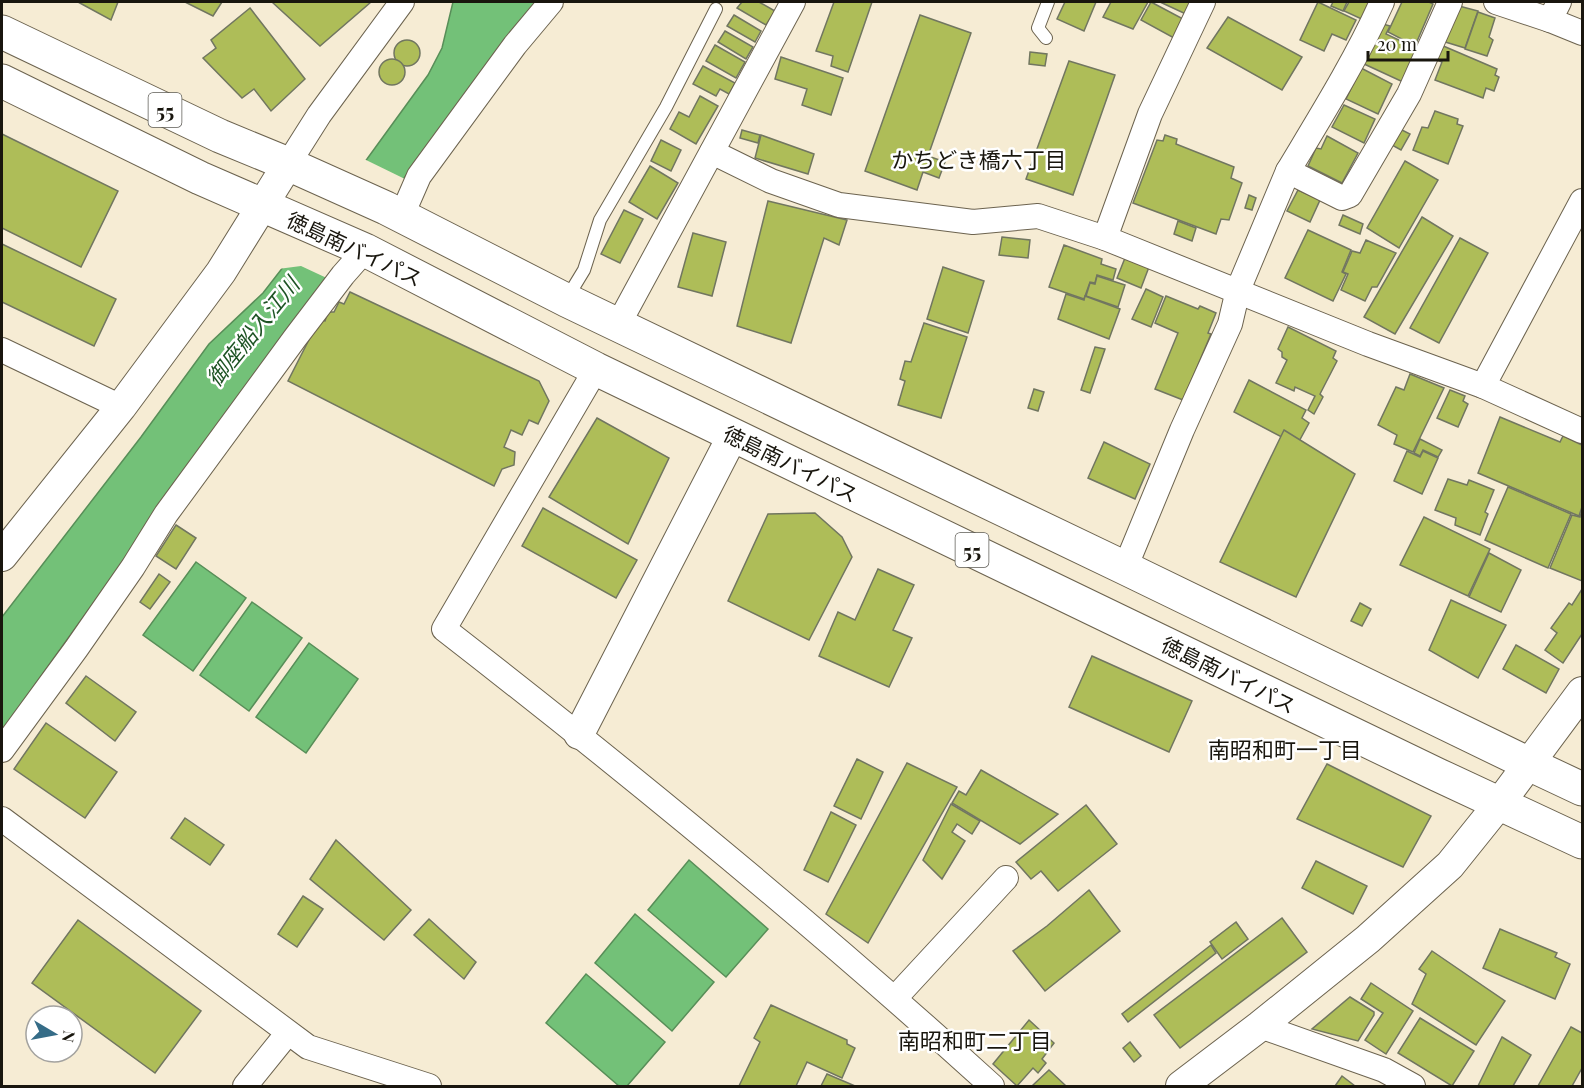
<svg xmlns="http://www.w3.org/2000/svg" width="1584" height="1088" font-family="'Playfair Display','Noto Sans JP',serif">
<rect width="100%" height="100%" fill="#f6ecd4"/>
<g fill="#73c178" stroke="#588e58" stroke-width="1.5">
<path d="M453,2H544C465,90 397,189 326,284C217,432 108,581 2,731V617L141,437L209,344L263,293L367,159L428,75L442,48Z"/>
<polygon points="196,562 246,598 193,671 143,635"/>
<polygon points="252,602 302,638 249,711 200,675"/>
<polygon points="309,643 358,679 306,753 256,717"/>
<polygon points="689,860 768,929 726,977 648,910"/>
<polygon points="635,914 714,982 672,1031 595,963"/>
<polygon points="586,974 665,1042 627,1086 619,1086 546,1023"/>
</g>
<polygon fill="#f6ecd4" points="364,159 407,180 331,280 301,266 278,269"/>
<g fill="#aebd58" stroke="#717660" stroke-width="1.5">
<polygon points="78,2 118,2 111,20"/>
<polygon points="185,2 222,2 213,16"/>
<polygon points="272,2 371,2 320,46"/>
<polygon points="742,2 759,2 775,11 766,25 737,8"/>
<polygon points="834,2 872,2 848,72 831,66 833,56 816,51"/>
<polygon points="1065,2 1096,2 1084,31 1057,19"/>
<polygon points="1111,2 1148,2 1133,29 1103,17"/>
<polygon points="1151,2 1185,20 1174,38 1141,20"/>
<polygon points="1160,2 1195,2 1188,15"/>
<polygon points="1318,2 1356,20 1346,40 1332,34 1324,51 1300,40"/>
<polygon points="1333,2 1347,2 1343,11 1331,6"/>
<polygon points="1349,2 1374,2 1366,21 1344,11"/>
<polygon points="1402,2 1429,2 1433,4 1415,46 1388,32"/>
<polygon points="1459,6 1478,11 1465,48 1442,41"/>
<polygon points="250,8 305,79 271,111 254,89 242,98 203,58 216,48 211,40"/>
<polygon points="1478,12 1495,18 1489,37 1493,40 1487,56 1465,49"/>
<polygon points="734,15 761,31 755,42 727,26"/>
<polygon points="920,15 971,33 928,156 945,162 939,178 923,172 917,190 865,171"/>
<polygon points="1228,17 1302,57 1282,90 1207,48"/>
<polygon points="1379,23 1390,26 1386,34 1418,49 1403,82 1362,63"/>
<polygon points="725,31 753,47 746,59 718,42"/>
<circle cx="407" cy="53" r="13"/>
<polygon points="715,45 745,62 736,78 706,61"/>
<polygon points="1441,45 1497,69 1495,75 1499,77 1494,91 1486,88 1483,98 1435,80 1442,62 1435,59"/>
<polygon points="1030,52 1047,54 1045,66 1029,64"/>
<polygon points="781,57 843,78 831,115 802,105 807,89 775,79"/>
<circle cx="392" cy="72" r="13"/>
<polygon points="1069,61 1115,75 1073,195 1026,179"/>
<polygon points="703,66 735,83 729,94 720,89 716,96 693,84"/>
<polygon points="1361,68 1392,84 1378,114 1346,99"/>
<polygon points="700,96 718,106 696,144 670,129 679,112 689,117"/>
<polygon points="1344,105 1375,119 1364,143 1332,127"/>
<polygon points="1435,111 1458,119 1457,124 1463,126 1448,164 1413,150 1422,127 1428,128"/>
<polygon points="1398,128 1410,134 1401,150 1390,144"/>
<polygon points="742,130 760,135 758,143 740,138"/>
<polygon points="2,134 118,191 81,267 2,228"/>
<polygon points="761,135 814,154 808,174 755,158"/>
<polygon points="1165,135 1177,139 1176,144 1234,167 1231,178 1242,183 1229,220 1221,219 1216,234 1133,203 1157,140 1163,141"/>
<polygon points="1327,136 1358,153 1342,183 1308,166 1316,148 1321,149"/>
<polygon points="661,140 681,150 671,171 651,161"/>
<polygon points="1405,161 1438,180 1399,248 1367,228"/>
<polygon points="650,166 678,183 657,219 629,202"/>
<polygon points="1298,190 1320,200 1310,222 1287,211"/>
<polygon points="1249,195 1256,198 1252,210 1245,208"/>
<polygon points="768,201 847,220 839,245 824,238 791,343 737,326"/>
<polygon points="624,210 643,219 620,263 601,254"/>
<polygon points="1343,215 1363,224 1360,234 1339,225"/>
<polygon points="1422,217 1453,236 1395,334 1364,317"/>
<polygon points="1178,221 1196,228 1192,241 1174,234"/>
<polygon points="1308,230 1351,250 1342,272 1346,274 1333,301 1285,278"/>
<polygon points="693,233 726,242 712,296 678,287"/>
<polygon points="1002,237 1030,240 1028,258 999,255"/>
<polygon points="1460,238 1488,253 1439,343 1410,328"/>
<polygon points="1366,240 1396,253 1377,287 1372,287 1365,301 1341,290 1348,274 1343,272 1352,251 1360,253"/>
<polygon points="2,244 116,299 94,346 2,302"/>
<polygon points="1064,245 1102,259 1101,264 1116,269 1113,280 1097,275 1095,283 1090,282 1084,299 1049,287"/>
<polygon points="1125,258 1149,267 1141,288 1117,278"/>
<polygon points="943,267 984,281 968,333 927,319"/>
<polygon points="1097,276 1125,285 1118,307 1086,296 1090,283 1095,284"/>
<polygon points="1146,289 1163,297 1151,327 1132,319"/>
<polygon points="350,292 539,381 549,401 538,424 529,420 522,435 511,430 504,447 515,452 514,465 502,469 494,486 288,381 319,320 325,321 328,312 334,312 339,302 344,304"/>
<polygon points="1066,294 1084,300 1085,296 1120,309 1109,339 1058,319"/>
<polygon points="1166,296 1198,309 1200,306 1216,313 1208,333 1211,334 1183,400 1155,389 1178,333 1155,323"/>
<polygon points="924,323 967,337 941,418 898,405 905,381 900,379 905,361 911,362"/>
<polygon points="1288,327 1336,351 1333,358 1337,361 1320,394 1323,397 1314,414 1308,410 1315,396 1295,387 1294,391 1276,383 1287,360 1282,357 1282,352 1278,349"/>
<polygon points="1095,347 1105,349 1090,393 1081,390"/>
<polygon points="1410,374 1444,388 1413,452 1394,444 1397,435 1378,425 1396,387 1404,390"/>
<polygon points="1249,380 1306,410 1302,418 1309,423 1297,445 1234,412"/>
<polygon points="1034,389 1044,392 1038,411 1028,408"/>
<polygon points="1450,390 1465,396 1463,401 1468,404 1458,427 1437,418"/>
<polygon points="1500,417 1560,442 1563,436 1582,445 1582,507 1579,516 1478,473"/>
<polygon points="597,418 669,458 628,544 549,497"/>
<polygon points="1284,430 1355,474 1296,597 1220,562"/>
<polygon points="1420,439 1442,450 1438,457 1423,450 1420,456 1414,453"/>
<polygon points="1104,442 1150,464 1135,499 1088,478"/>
<polygon points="1407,451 1420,457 1423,451 1438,458 1422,494 1394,481"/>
<polygon points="1448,479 1467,485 1469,480 1494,490 1485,512 1488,514 1480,535 1455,525 1456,518 1435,510"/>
<polygon points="1508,487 1571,514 1548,568 1485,540"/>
<polygon points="543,508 637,560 616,598 522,546"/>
<polygon points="1582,510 1582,581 1550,568 1572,515 1580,517"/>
<polygon points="815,513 842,537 852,557 809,640 728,601 768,514"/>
<polygon points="1424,517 1490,549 1468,596 1400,565"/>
<polygon points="176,525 196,538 176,569 156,556"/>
<polygon points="1489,553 1521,570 1501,612 1469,597"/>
<polygon points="878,569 914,585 893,630 912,638 889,687 819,656 838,612 855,620"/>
<polygon points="159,574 170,582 150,609 140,602"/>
<polygon points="1582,589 1582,634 1563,663 1545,650 1557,633 1551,628 1569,603 1572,605"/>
<polygon points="1451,600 1506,625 1478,678 1429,650"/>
<polygon points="1360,603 1371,609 1362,626 1351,621"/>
<polygon points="1516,645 1559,669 1546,693 1503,669"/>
<polygon points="1092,656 1192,701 1169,752 1069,707"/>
<polygon points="86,676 136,712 115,741 66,703"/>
<polygon points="46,723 117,772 85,818 14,769"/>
<polygon points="857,759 883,772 861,819 834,806"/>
<polygon points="907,763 957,787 868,943 826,914"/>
<polygon points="1327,764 1431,816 1403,867 1297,819"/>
<polygon points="981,770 1058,814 1020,844 952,803 959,791 966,795"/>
<polygon points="951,804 980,821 972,834 957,824 952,832 965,841 942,879 923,860"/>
<polygon points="1086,805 1117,844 1058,891 1041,871 1031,879 1016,862"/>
<polygon points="831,812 856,825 828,882 804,870"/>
<polygon points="185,818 224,845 210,865 171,838"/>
<polygon points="336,840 411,910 384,940 310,879"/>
<polygon points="1316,861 1367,886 1353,914 1302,888"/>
<polygon points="1089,890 1120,931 1045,991 1013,951 1047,926"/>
<polygon points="303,896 323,909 297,947 278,934"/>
<polygon points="1282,918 1307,952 1180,1048 1154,1015"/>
<polygon points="429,919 476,962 464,979 414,935"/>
<polygon points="78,920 201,1011 155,1073 32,983"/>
<polygon points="1236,922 1248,939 1222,959 1210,942"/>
<polygon points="1500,929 1557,953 1555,957 1570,964 1555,999 1483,968"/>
<polygon points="1211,945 1216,953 1128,1022 1122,1014"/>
<polygon points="1432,951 1505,1001 1476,1045 1412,1004 1426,974 1419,969"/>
<polygon points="1371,983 1413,1011 1386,1054 1365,1040 1383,1013 1361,999"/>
<polygon points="1350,997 1374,1012 1374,1015 1358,1041 1312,1029"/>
<polygon points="771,1005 847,1040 847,1044 855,1048 842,1078 807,1062 796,1086 739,1086 760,1042 754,1038"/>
<polygon points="1420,1018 1474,1051 1452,1086 1398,1053"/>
<polygon points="1029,1020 1054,1043 1042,1059 1046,1063 1038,1073 1033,1068 1017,1086 993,1064"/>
<polygon points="1571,1027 1582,1033 1582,1068 1572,1086 1538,1086"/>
<polygon points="1502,1037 1531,1055 1513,1086 1478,1086"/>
<polygon points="1130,1042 1141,1056 1134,1062 1123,1048"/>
<polygon points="1049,1070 1066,1086 1032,1086"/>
<polygon points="827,1074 855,1086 821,1086"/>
<polygon points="1342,1076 1355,1086 1335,1086"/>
</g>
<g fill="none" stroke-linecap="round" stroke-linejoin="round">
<defs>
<g id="service">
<polyline points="1046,38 1038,28 1048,2"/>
<polyline points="567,298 584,270 600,220 666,107 716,9"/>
</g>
<g id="minor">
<polyline points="1203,2 1150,114 1105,238 1368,344 1483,386"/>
<polyline points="1496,2 1550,20"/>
<polyline points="1559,2 1550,20 1582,33"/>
<polyline points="712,152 771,181 839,205 973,222 1038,216 1105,238"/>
<polyline points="288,164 319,115 402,2"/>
<path d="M1288,171C1321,116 1356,60 1382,2"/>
<polyline points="1582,201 1483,386 1582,431"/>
<polyline points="402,215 419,176 515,45 551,2"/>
<polyline points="618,325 793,2"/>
<polyline points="2,350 121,407"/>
<path d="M596,369L444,629C632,775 816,926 992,1086"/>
<polyline points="1125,568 1182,430 1230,324 1238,290 1288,171 1342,198 1350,195 1409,94 1450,2"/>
<polyline points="2,750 76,649 133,567 166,514 295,338 343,275 365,250"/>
<polyline points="2,819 308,1047 429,1086"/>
<polyline points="895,998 1006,878"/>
<polyline points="1260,1026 1384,1070 1413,1086"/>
<polyline points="245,1086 287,1034"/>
</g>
<g id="tertiary">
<polyline points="2,556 121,407 221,272 288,164"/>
<polyline points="579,734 733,435"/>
<polyline points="1181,1086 1260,1026 1368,939 1450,865 1499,804 1582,692"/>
</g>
<g id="trunk">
<polyline points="2,32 220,136 288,164 386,208 566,300 1125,568 1529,764 1582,789"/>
<polyline points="2,81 200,178 365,250 596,369 1438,775 1582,842"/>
</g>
</defs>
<use href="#service" stroke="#6c634f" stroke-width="14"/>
<use href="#minor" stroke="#6c634f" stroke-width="26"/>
<use href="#tertiary" stroke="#6c634f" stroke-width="32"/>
<use href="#trunk" stroke="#6c634f" stroke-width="35"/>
<use href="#service" stroke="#fff" stroke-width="12"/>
<use href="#minor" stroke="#fff" stroke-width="24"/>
<use href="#tertiary" stroke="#fff" stroke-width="30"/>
<use href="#trunk" stroke="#fff" stroke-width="33"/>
</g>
<g text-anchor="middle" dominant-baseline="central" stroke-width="5" stroke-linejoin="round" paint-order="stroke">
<g fill="#fff" stroke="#5e5c56" stroke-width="1.5">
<rect x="148.5" y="93" width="33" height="34" rx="4.5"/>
<rect x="955.5" y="533" width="33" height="34" rx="4.5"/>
</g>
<g font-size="20" font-weight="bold" fill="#19160e">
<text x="165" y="110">55</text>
<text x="972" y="550">55</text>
</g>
<g font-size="21" fill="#19160e" stroke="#fff">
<text transform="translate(355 248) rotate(25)">徳島南バイパス</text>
<text transform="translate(791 463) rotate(26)">徳島南バイパス</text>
<text transform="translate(1229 674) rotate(26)">徳島南バイパス</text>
</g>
<g font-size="22" fill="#19160e" stroke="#fff">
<text x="979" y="159">かちどき橋六丁目</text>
<text x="1285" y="749">南昭和町一丁目</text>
<text x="975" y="1040">南昭和町二丁目</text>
</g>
<g font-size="22" font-style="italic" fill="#1e5324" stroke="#fff">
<text transform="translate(252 331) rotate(-51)">御座船入江川</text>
</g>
</g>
<rect width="1584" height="1088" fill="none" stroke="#19160e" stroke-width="6"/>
<g transform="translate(54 1034) rotate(100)"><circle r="28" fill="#ffffff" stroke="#a3a29f" stroke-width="1.5"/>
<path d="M0-4.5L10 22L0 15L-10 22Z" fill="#356c87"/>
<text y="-9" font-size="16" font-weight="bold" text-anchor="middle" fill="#19160e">N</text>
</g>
<path d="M1368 51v9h80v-9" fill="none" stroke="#19160e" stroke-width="3"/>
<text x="1377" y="51" font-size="18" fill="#19160e" stroke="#ffffff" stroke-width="4.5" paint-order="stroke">20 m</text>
</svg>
